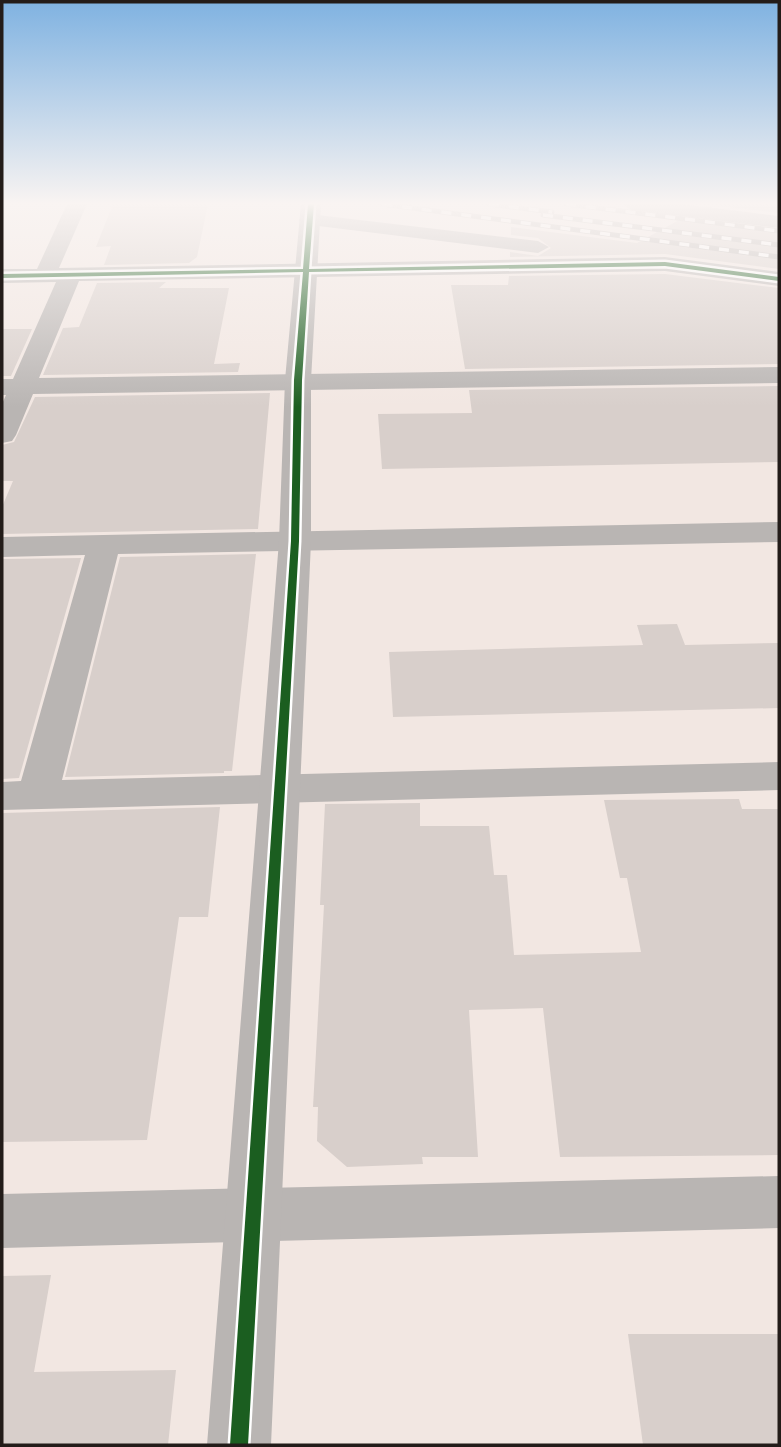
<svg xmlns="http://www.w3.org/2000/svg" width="781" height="1447" font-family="Roboto,sans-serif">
<rect width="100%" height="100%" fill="#f2e7e2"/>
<g fill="#d8cfcb">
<polygon points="113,204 208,204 197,257 189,263 104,265 111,246 96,247"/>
<polygon points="704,204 779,204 779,213"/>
<polygon points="681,219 779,230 779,269 665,254 510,257 510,252 538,256 551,248 538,238 511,235 511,227 637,243"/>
<polygon points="665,274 779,288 779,364 465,369 451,285 508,285 509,276"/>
<polygon points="166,282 159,288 229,288 214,364 240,363 238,372 43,375 63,328 79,327 97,283"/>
<polygon points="2,329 32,329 11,376 2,376"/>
<polygon points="779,386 779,462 382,469 378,414 472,413 469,390"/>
<polygon points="270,393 258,529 2,534 2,507 13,481 2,481 2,445 14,442 35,397"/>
<polygon points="256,554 232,771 224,771 224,773 65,777 120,557"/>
<polygon points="81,558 19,778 2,779 2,559"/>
<polygon points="677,624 685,645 779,643 779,708 393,717 389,652 643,645 637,625"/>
<polygon points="739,799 742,809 779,809 779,1155 560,1157 543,1008 469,1010 478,1157 422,1157 423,1164 347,1167 317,1141 318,1107 313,1107 324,905 320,905 325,804 420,803 420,826 489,826 494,875 507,875 514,955 641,952 627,878 620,878 604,800"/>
<polygon points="220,807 208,917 179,917 147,1140 2,1142 2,813"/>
<polygon points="51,1275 34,1372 176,1370 168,1445 2,1445 2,1276"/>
<polygon points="628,1334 779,1334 779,1445 643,1445"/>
</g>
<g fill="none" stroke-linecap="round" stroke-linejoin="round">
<g fill="#b9b5b3" fill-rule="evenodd">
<polygon points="67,204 87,204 59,268 665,257 779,272 779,286 665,271 79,281 39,378 779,367 779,383 33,394 16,435 12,441 2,443 2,404 6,395 2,395 2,379 13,379 56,282 2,283 2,269 37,269"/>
<polygon points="622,204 682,204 779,216 779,228 632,210"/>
<polygon points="309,214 538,241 549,247 538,253 302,224 299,220 302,216"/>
<polygon points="779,522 779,542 118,554 62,780 779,762 779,790 2,810 2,782 21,781 85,555 2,557 2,537"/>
<polygon points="779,1176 779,1228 2,1248 2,1194"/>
</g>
<polygon fill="#b9b5b3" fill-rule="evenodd" points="301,204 321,204 311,380 311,541 271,1445 207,1445 279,541 285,380"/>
<defs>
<g id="rail">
<polyline points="382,204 779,257"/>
<polyline points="489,204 552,212"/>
<polyline points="566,204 779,231"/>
<polyline points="543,215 779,245"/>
</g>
</defs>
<use href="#rail" stroke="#b4afac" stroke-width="5"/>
<use href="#rail" stroke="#fff" stroke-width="3.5" stroke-dasharray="10" stroke-linecap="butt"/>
<defs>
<polygon id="cycleway" points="308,204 314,204 309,269 665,262 779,277 779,281 665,266 309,272 302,380 299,541 248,1445 230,1445 291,541 294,380 303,272 2,278 2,274 303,269"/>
</defs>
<use href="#cycleway" stroke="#fff" stroke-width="5"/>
<use href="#cycleway" fill="#1b5e20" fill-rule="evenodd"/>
</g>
<linearGradient id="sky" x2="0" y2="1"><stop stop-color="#7fb2e1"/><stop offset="0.5" stop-color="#f9f4f2"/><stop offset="1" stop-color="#f9f4f2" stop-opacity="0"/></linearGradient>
<rect width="781" height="407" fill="url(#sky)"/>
<rect width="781" height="1447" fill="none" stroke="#231c19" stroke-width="7"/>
</svg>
